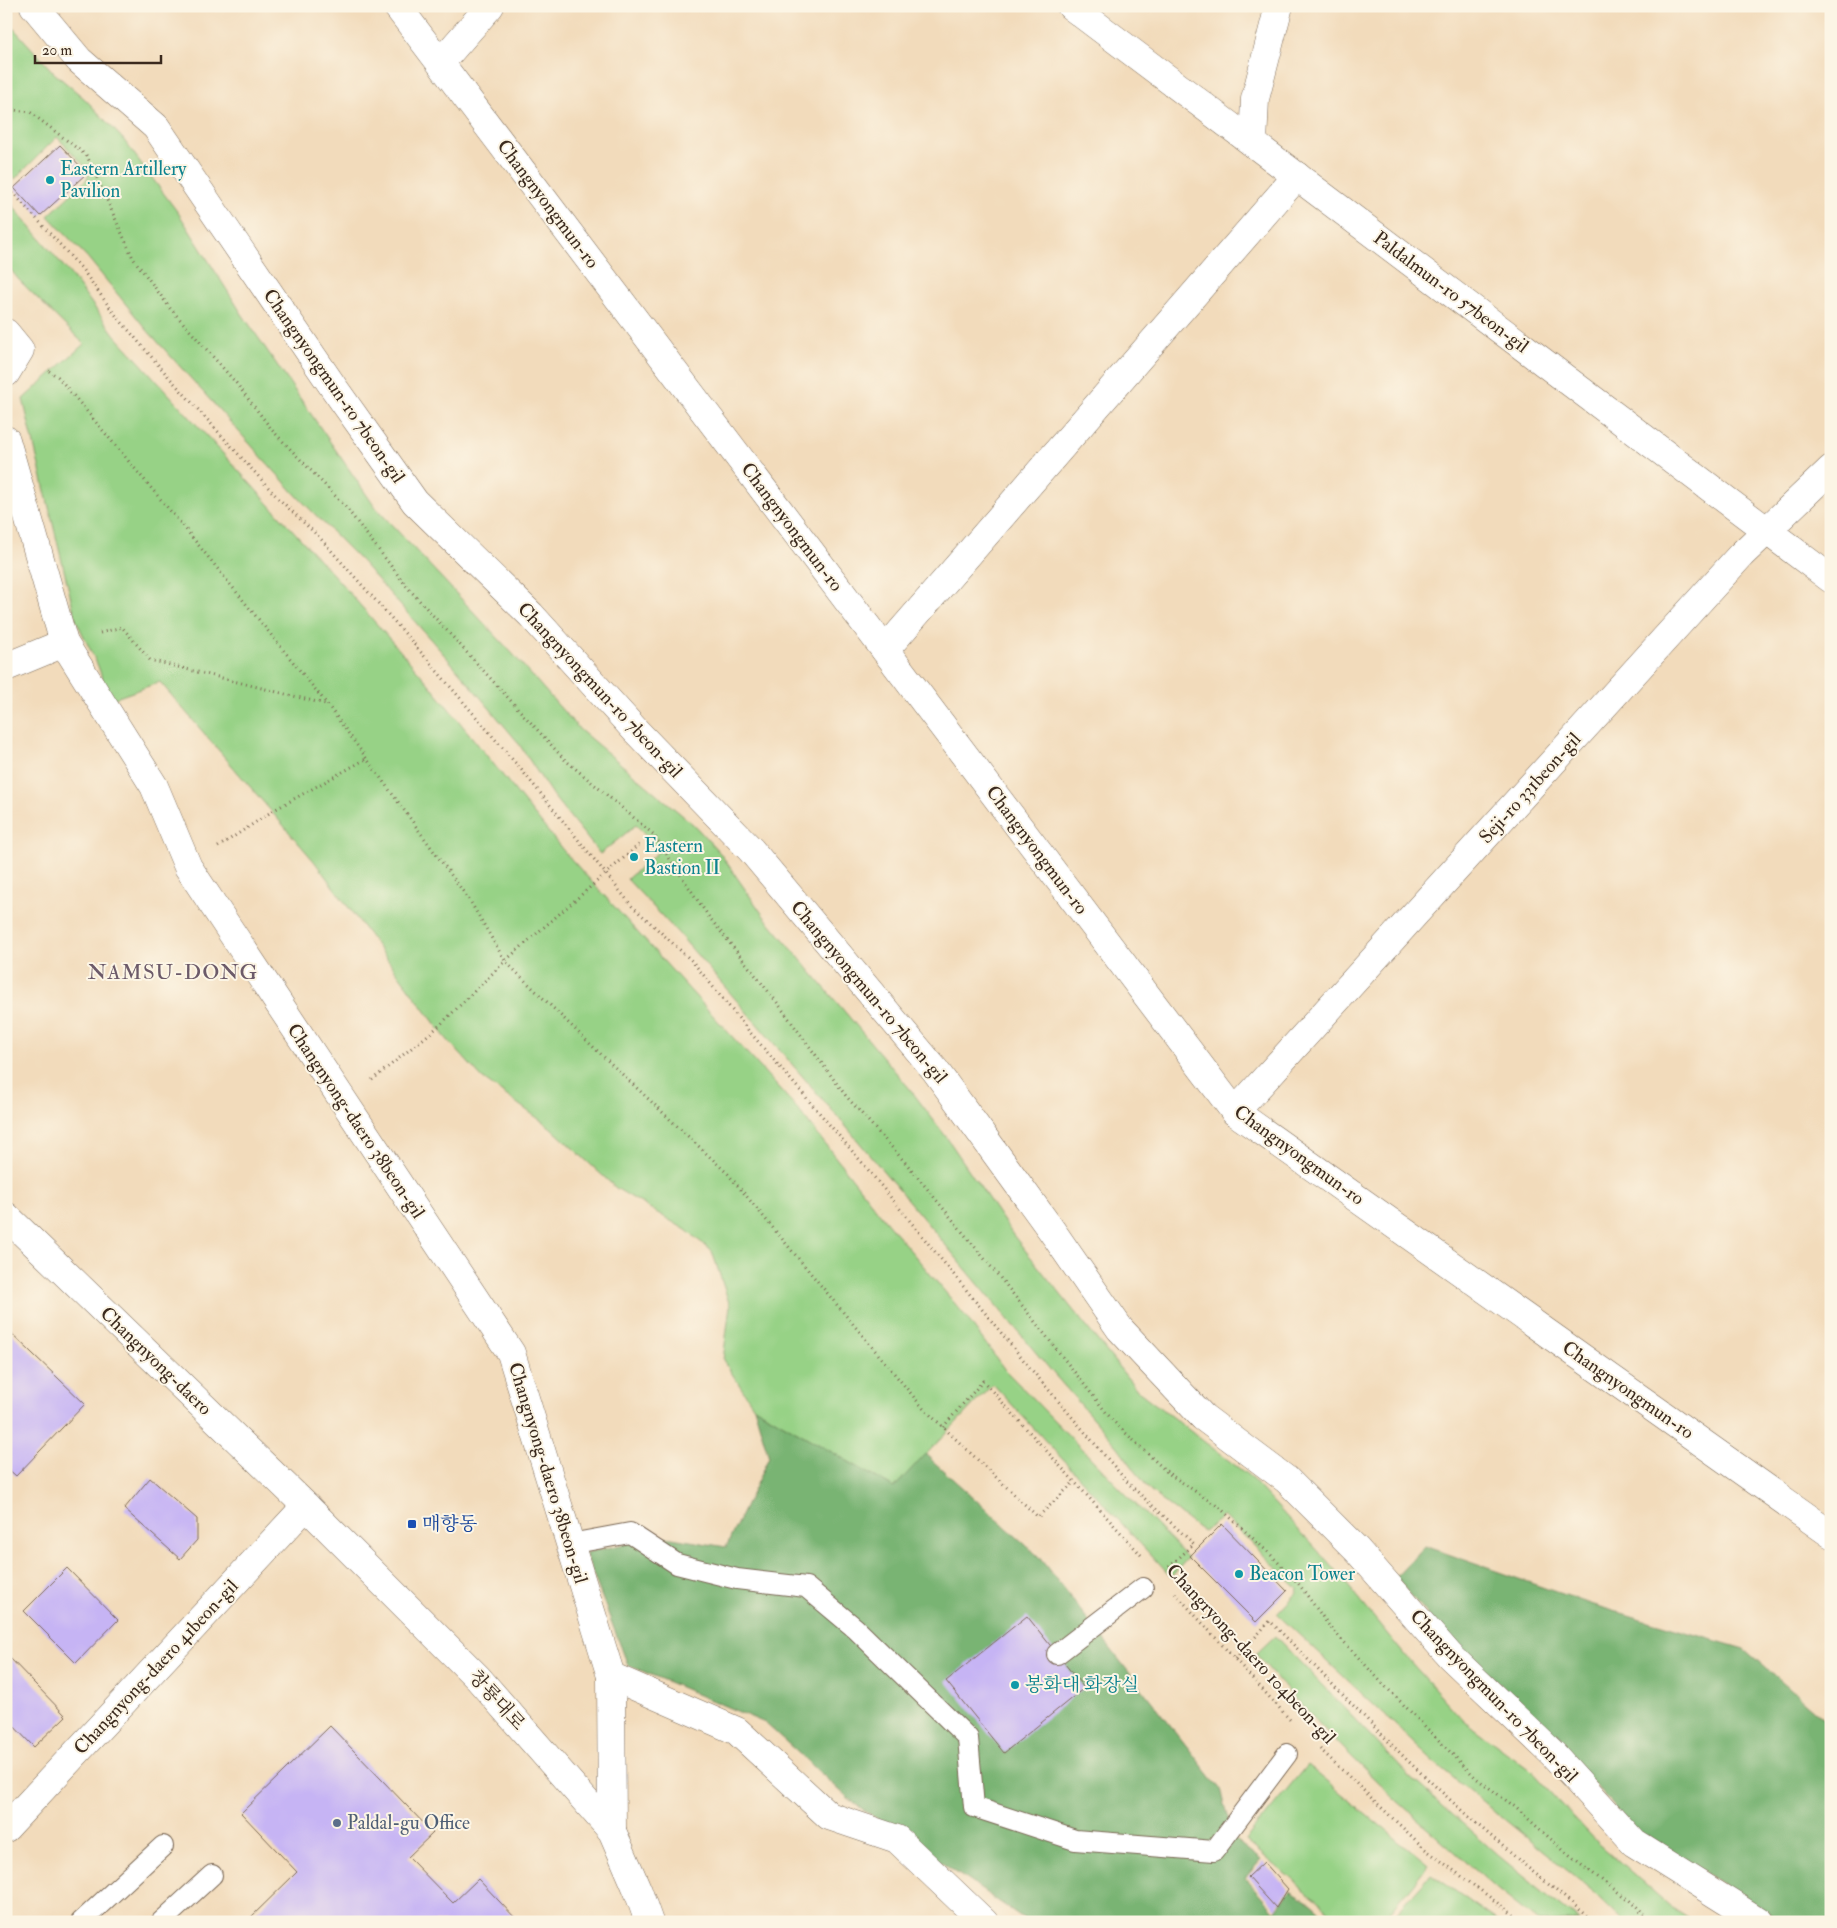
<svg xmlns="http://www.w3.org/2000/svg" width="1837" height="1928" font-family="'IM FELL Double Pica','Noto Serif KR',serif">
<rect width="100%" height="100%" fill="#fcf5e5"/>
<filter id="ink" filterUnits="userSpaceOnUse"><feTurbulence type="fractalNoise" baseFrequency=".02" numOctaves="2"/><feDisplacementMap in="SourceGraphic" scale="10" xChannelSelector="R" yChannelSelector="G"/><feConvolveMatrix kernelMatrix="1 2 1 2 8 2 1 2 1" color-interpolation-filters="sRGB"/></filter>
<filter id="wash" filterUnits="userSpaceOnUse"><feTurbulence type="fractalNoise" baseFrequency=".0096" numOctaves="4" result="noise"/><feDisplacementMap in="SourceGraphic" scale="20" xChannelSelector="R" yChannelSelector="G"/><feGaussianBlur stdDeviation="1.12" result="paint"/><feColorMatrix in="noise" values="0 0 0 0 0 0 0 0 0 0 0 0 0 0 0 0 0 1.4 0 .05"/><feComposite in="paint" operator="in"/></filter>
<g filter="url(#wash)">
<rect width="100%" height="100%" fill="#f2dbbb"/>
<g fill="#97d286" stroke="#697e52">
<polygon points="6,20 54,73 85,99 123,139 179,214 242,314 375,507 511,652 580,730 694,825 720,853 763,915 910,1089 947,1138 1013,1235 1138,1391 1249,1476 1331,1565 1407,1658 1464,1721 1530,1770 1598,1843 1672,1908 1694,1922 1625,1922 1595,1893 1440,1767 1277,1614 1297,1593 1298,1589 1224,1516 1203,1532 1151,1492 1118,1447 1053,1373 843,1123 678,933 627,879 658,852 647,836 636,825 600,854 553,796 517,741 455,667 363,563 297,496 147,330 88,258 48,216 86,180 90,172 57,137 15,179 6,166"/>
<polygon points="6,198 71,275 114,334 339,581 429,684 562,849 796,1107 884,1219 967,1318 1005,1370 1188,1558 1171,1577 993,1384 894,1488 754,1407 723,1360 730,1306 712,1251 686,1230 616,1188 550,1127 482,1078 445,1037 314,861 160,682 110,700 98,666 76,620 23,399 84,344 19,280 6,264"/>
<polygon points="1275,1636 1408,1775 1499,1856 1579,1922 1538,1922 1498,1890 1394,1798 1350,1755 1293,1697 1256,1654"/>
<polygon points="1307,1765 1428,1865 1381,1922 1343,1922 1245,1840"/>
<polygon points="1431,1874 1499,1922 1388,1922"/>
</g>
<g fill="#79b473" stroke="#5a6f48">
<polygon points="754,1407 894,1488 925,1454 1038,1556 1221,1790 1235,1840 1261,1860 1245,1878 1275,1911 1290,1890 1310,1902 1333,1922 1029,1922 855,1804 765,1723 628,1665 585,1553 660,1536 726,1547 769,1457"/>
<polygon points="1425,1546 1593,1605 1744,1649 1831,1725 1831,1922 1784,1922 1634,1829 1536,1718 1437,1627 1396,1577"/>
</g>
<g id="blocks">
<g fill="#c6b4f4">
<polygon points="60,145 87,173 40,216 14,188"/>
<polygon points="6,1328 85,1404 16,1476 6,1467"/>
<polygon points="150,1478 197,1519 197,1540 180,1559 124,1509"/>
<polygon points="1222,1524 1287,1591 1256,1622 1190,1556"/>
<polygon points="67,1568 118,1620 76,1663 24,1611"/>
<polygon points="1027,1616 1084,1688 1004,1753 946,1681"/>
<polygon points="6,1654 66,1716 34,1747 6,1718"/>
<polygon points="330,1726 433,1833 408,1857 453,1903 478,1879 519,1922 246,1922 297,1872 241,1813"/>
<polygon points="1264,1862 1288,1889 1276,1908 1248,1877"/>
</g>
</g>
</g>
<g filter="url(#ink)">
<use href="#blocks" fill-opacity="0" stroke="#7b6855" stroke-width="1"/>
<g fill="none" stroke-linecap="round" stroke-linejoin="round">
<defs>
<g id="service">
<polyline points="570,1544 630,1533 677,1564 737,1579 806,1587 855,1628 968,1738 974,1807 1075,1840 1214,1851 1287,1754"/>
<polyline points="1057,1654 1143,1588"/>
<polyline points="81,1922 163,1846"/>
<polyline points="161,1922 212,1875"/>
</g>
<g id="minor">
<polyline points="34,6 79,60 156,127 334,388 415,502 531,615 636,731 751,850 935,1070 1052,1231 1120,1329 1203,1417 1287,1480 1357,1550 1450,1656 1553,1754 1634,1843 1760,1922"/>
<polyline points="397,6 1235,1112 1831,1534"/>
<polyline points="1071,6 1831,579"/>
<polyline points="441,62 490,6"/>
<polyline points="1253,143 1255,99 1279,6"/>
<polyline points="6,333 20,350 6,373"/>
<polyline points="6,440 64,643 154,786 188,867 511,1353 611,1676 612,1831"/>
<polyline points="885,650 1297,176"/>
<polyline points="6,667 64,643"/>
<polyline points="1235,1112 1741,555 1831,469"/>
<polyline points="611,1676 737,1731 829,1816 897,1839 984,1922"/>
<polyline points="6,1828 306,1506"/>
</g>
<polyline id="tertiary" points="6,1216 306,1506 478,1678 612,1831 638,1891 649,1922"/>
</defs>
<use href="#service" stroke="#7b6855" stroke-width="22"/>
<use href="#minor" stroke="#7b6855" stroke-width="29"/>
<use href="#tertiary" stroke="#7b6855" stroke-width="29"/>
<g stroke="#7b6855" stroke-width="3" stroke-dasharray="1 4" stroke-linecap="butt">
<polyline points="6,109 30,112 87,156 133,258 170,308 236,383 273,431 344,505 408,588 564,759 653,834 709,917 776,1001 846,1096 911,1169 1006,1285 1113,1421 1168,1473 1220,1508 1270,1554 1298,1583 1330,1627 1384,1685 1476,1778 1515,1807 1572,1858 1630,1901 1651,1922"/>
<polyline points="6,185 82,269 113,312 167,375 277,497 320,538 402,630 524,773 632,906 692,961 749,1031 865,1166 1030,1368 1130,1485 1194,1544 1168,1568"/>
<polyline points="49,371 58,377 183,526 327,704 470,901 505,961 588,1042 728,1174 923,1408 1038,1517 1074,1482"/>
<polyline points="100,633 122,627 150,660 325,704"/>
<polyline points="218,847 274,810 366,759"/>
<polyline points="372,1080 439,1026 505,961 641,843"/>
<polyline points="943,1427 983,1381 1141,1555"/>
<polyline points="1175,1593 1292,1722"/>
<polyline points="1235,1659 1270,1621 1408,1761 1471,1819 1527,1867 1595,1922"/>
<polyline points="1320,1749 1425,1849 1523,1922"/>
</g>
<use href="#service" stroke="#fff" stroke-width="20"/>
<use href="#minor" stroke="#fff" stroke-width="28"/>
<use href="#tertiary" stroke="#fff" stroke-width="28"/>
</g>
</g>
<g fill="#0f9aa8" stroke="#fcf5e5" stroke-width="2">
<circle cx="50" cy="180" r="5"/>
<circle cx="634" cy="857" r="5"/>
<circle cx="1239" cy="1574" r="5"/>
<circle cx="1015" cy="1685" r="5"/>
</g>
<rect fill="#1a4fb4" stroke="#fcf5e5" stroke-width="2" x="407" y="1519" width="10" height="10" rx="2.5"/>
<circle fill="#5c6f8a" stroke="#fcf5e5" stroke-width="2" cx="337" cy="1823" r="5"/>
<g text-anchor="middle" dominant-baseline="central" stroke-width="4" stroke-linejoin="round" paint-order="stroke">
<g font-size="19" fill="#0d838f" stroke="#fcf5e5" text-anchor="start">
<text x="60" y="169">Eastern Artillery<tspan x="60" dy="22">Pavilion</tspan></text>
<text x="644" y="846">Eastern<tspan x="644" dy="22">Bastion II</tspan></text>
<text x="1249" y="1574">Beacon Tower</text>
<text x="1025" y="1685">봉화대 화장실</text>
</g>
<g font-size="19" fill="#3b2a1e" stroke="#fcf5e5">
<text transform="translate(548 204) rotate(53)">Changnyongmun-ro</text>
<text transform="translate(1451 292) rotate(37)">Paldalmun-ro 57beon-gil</text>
<text transform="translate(334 386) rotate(55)">Changnyongmun-ro 7beon-gil</text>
<text transform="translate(792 527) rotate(53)">Changnyongmun-ro</text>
<text transform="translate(600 690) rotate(47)">Changnyongmun-ro 7beon-gil</text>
<text transform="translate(1530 788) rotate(-48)">Seji-ro 331beon-gil</text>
<text transform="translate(1037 850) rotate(53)">Changnyongmun-ro</text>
<text transform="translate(869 992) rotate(50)">Changnyongmun-ro 7beon-gil</text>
<text transform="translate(356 1121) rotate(56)">Changnyong-daero 38beon-gil</text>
<text transform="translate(1299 1155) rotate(36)">Changnyongmun-ro</text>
<text transform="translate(156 1361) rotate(44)">Changnyong-daero</text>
<text transform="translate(1628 1390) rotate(35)">Changnyongmun-ro</text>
<text transform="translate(548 1473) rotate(73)">Changnyong-daero 38beon-gil</text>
<text transform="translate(1251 1654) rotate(47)">Changryong-daero 104beon-gil</text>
<text transform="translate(156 1667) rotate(-47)">Changnyong-daero 41beon-gil</text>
<text transform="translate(1494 1696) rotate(46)">Changnyongmun-ro 7beon-gil</text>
<text transform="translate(497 1700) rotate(48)">창룡대로</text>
</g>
<g font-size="19" fill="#164399" stroke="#fcf5e5" text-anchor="start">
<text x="422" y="1524">매향동</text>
</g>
<g font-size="19" fill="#4e5e75" stroke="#fcf5e5" text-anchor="start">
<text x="347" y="1823">Paldal-gu Office</text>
</g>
<g font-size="21" letter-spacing="1" fill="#6c5a69" stroke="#fcf5e5">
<text x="173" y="972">NAMSU-DONG</text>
</g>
</g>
<rect width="1837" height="1928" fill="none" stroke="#fcf5e5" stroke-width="25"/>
<path d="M35 55v8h126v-8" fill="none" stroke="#3b2a1e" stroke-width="2.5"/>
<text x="42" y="55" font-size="15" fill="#3b2a1e" stroke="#fcf5e5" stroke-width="4" paint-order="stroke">20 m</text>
</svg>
